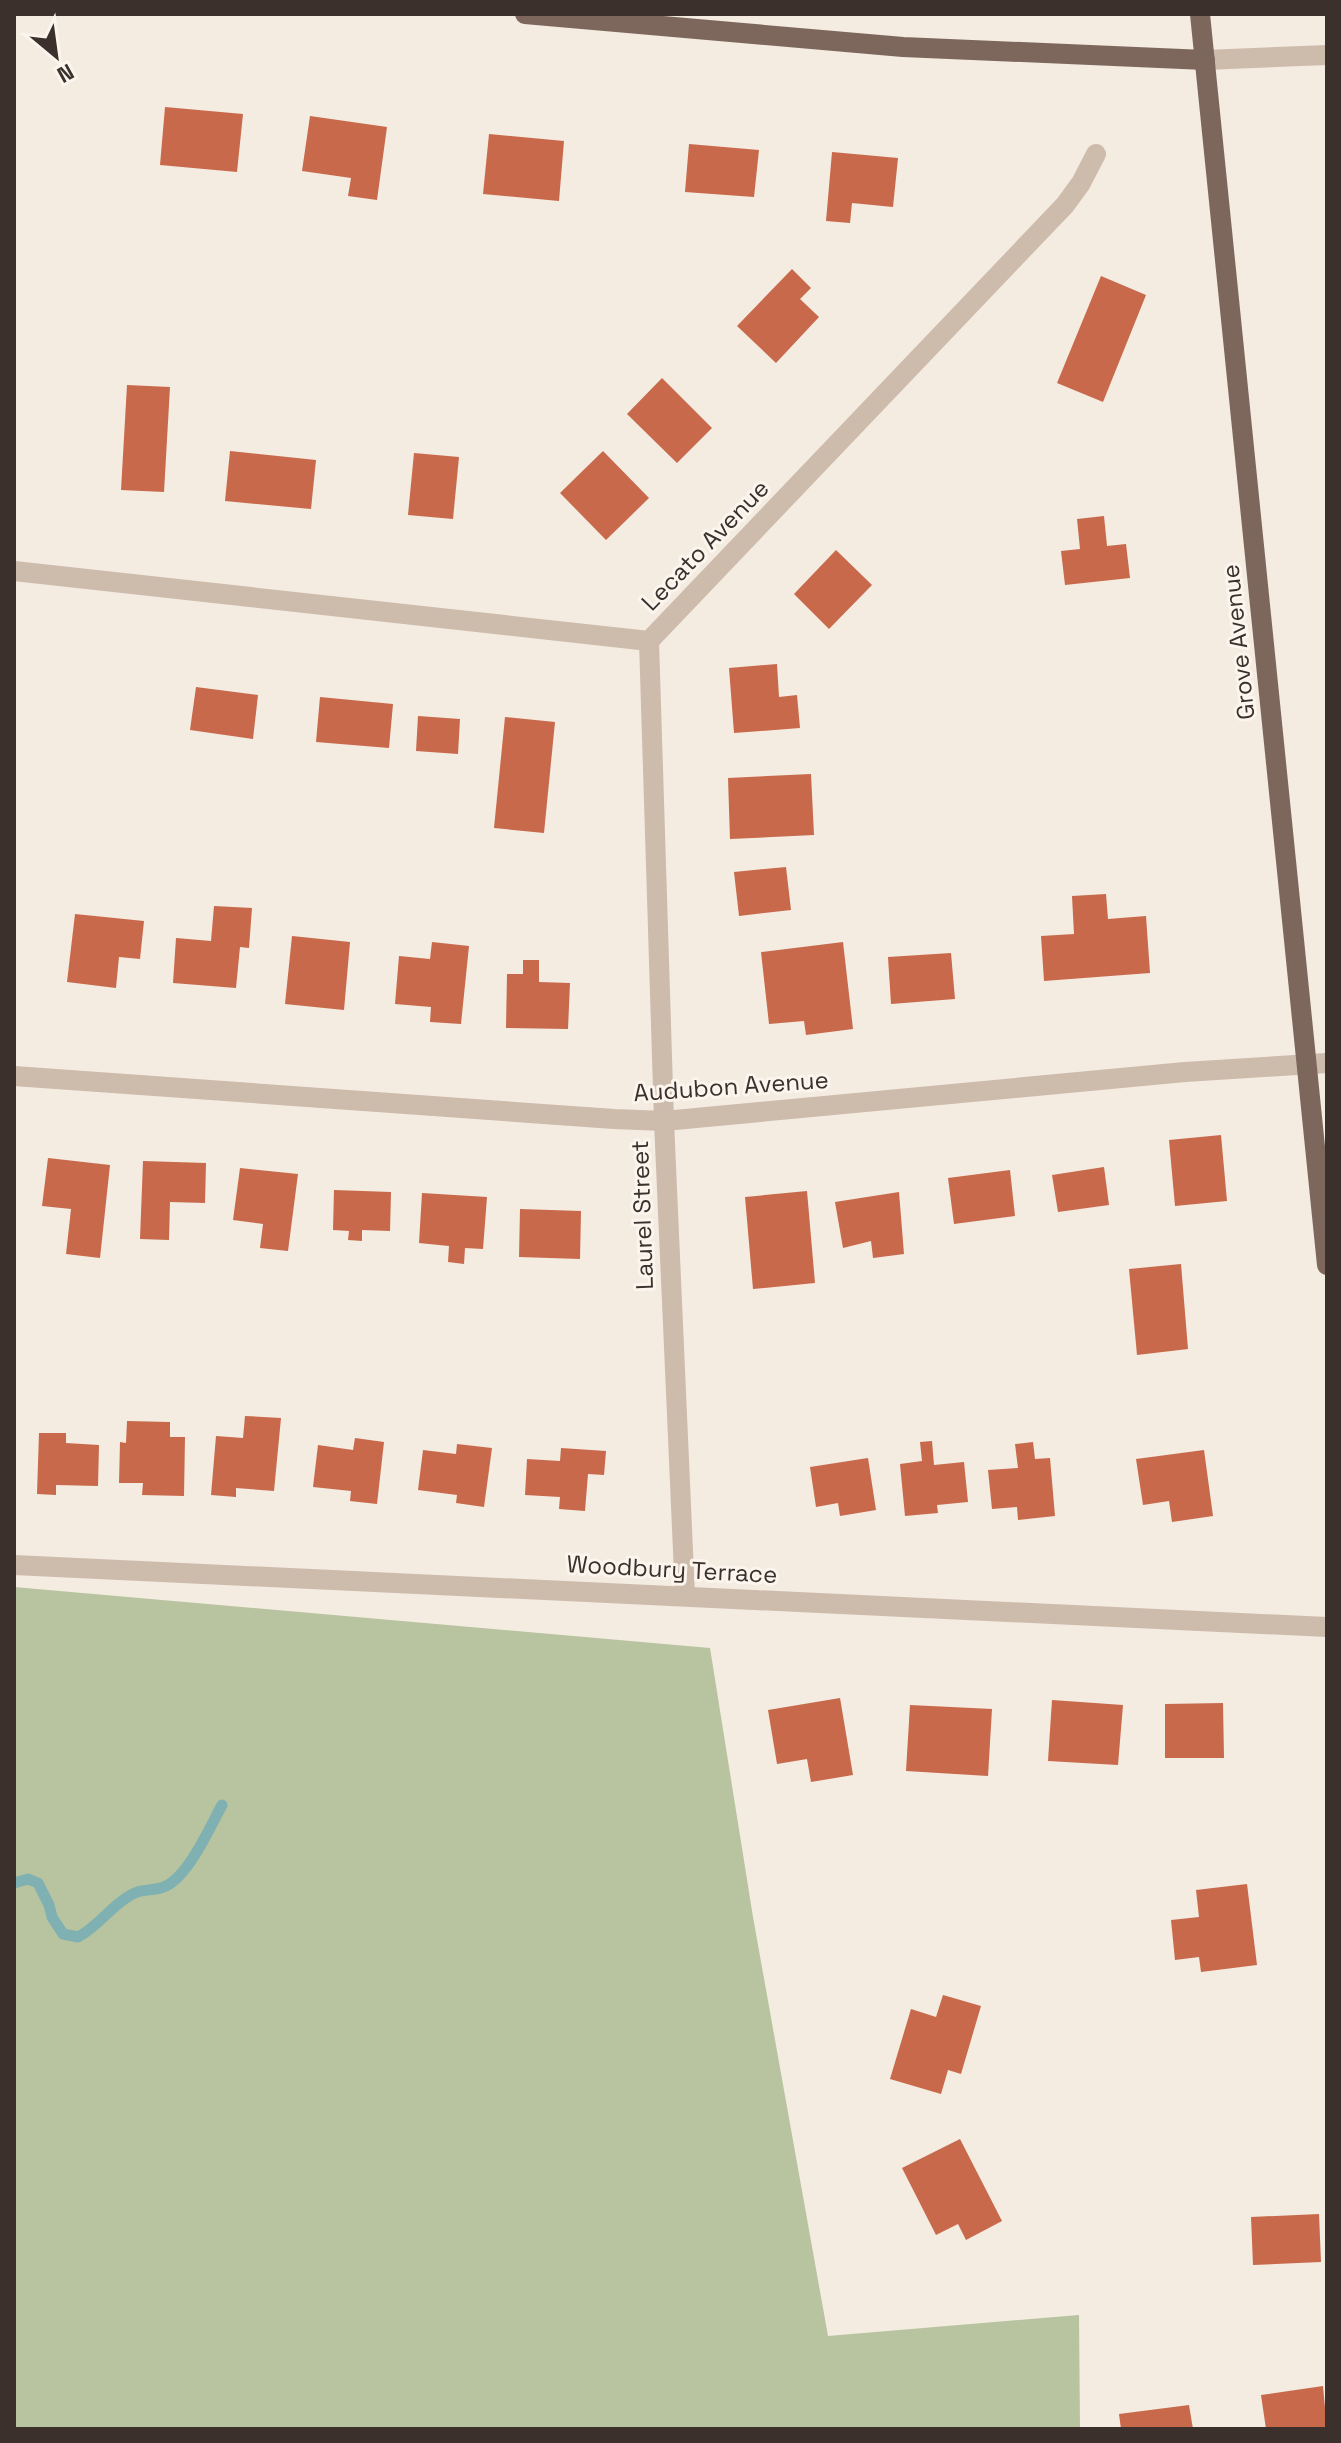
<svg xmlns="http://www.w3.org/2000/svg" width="1341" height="2443" font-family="'Space Grotesk',sans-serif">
<rect width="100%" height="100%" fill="#f4ebe1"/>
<polygon fill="#b8c4a0" points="14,1587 710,1648 753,1917 828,2336 1079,2315 1080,2429 14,2429"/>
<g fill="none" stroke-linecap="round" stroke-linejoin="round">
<path stroke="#7fb0b2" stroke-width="11" d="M14,1883L28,1879L38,1883L49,1905L52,1917L63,1934L78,1937C97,1927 108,1910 126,1898C143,1886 151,1893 166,1886C189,1875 210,1827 222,1805"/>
</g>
<g fill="#c8694b">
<polygon points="165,107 243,114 237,172 160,165"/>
<polygon points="310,116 387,127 377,200 348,196 351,178 302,171"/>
<polygon points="489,134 564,141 559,201 483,194"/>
<polygon points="689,144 759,150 754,197 685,192"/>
<polygon points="832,152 898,158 893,207 852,203 850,223 826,221"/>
<polygon points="792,269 811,288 800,299 819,317 776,363 737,326"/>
<polygon points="1101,276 1146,295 1103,402 1057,383"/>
<polygon points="662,378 712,428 677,463 627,414"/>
<polygon points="127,385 170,387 164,492 121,490"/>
<polygon points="230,451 316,460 311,509 225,501"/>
<polygon points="603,451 649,498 606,540 560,493"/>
<polygon points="414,453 459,457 453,519 408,515"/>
<polygon points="1104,516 1107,546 1126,544 1130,578 1065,585 1061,551 1080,549 1077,519"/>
<polygon points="836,550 872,585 829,629 794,594"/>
<polygon points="777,664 779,697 797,695 800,728 734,733 729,668"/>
<polygon points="196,687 258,695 253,739 190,730"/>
<polygon points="320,697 393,704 389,748 316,742"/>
<polygon points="418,716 460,719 458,754 416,751"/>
<polygon points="505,717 555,722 544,833 494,828"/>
<polygon points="811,774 814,835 730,839 728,778"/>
<polygon points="786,867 791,910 739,916 734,872"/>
<polygon points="1106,894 1108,919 1146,916 1150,973 1044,981 1041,936 1074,934 1072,896"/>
<polygon points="214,906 252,908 249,948 240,947 236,988 173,983 176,938 211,941"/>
<polygon points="75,914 144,921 140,959 119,957 116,988 67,982"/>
<polygon points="292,936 350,942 344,1010 285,1004"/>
<polygon points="432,942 469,946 461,1024 430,1022 431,1007 395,1004 399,956 430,959"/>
<polygon points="843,942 853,1029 806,1035 804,1021 769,1024 761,952"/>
<polygon points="951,953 955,999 891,1004 888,957"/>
<polygon points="523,960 539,960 539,982 570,983 568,1029 506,1028 507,974 523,974"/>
<polygon points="1221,1135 1227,1201 1175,1206 1169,1140"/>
<polygon points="48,1158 110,1165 100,1258 66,1254 71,1209 42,1206"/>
<polygon points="143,1161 206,1163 205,1203 170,1202 169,1240 140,1239"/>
<polygon points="1104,1167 1109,1205 1058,1212 1052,1175"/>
<polygon points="240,1168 298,1174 288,1251 260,1248 263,1224 233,1220"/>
<polygon points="1010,1170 1015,1216 954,1224 948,1178"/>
<polygon points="334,1190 391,1192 390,1231 362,1230 362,1241 348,1240 349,1231 333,1230"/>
<polygon points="807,1191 815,1283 753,1289 745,1197"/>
<polygon points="899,1192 904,1254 873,1258 871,1241 843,1248 835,1202"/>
<polygon points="422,1193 487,1197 483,1249 465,1248 464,1264 448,1262 449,1246 419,1243"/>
<polygon points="520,1209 581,1211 580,1259 519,1257"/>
<polygon points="1181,1264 1188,1349 1137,1355 1129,1269"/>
<polygon points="245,1416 281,1418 274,1491 236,1488 236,1497 211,1495 216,1436 243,1438"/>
<polygon points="127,1421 170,1422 170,1437 185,1437 184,1496 142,1495 143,1483 119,1483 120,1442 126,1443"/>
<polygon points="39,1433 66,1433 66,1443 99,1445 98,1486 56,1485 56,1495 37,1494"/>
<polygon points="355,1438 384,1442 377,1504 350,1501 351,1491 313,1487 318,1445 353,1450"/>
<polygon points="932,1441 934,1465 964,1462 968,1502 937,1505 938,1513 905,1516 900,1464 922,1461 920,1442"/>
<polygon points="1033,1442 1035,1459 1050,1458 1055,1516 1018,1520 1017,1507 992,1509 988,1470 1018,1468 1015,1444"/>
<polygon points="457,1444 492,1448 484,1507 456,1503 457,1495 418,1490 423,1450 456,1454"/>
<polygon points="561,1448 606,1451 604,1475 588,1474 585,1511 559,1509 560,1497 525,1495 527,1459 560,1461"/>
<polygon points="1204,1450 1213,1516 1172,1522 1169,1501 1143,1505 1136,1459"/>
<polygon points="868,1458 876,1510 840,1516 838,1503 816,1507 810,1467"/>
<polygon points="840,1698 853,1775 811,1782 807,1759 777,1764 768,1710"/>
<polygon points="1052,1700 1123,1705 1118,1765 1048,1761"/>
<polygon points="1223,1703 1224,1758 1165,1758 1165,1704"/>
<polygon points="910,1705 992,1709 988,1776 906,1771"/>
<polygon points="1247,1884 1257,1965 1201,1972 1199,1957 1175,1960 1171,1920 1199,1917 1196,1890"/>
<polygon points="943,1995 981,2006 961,2074 948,2070 941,2094 890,2079 911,2009 936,2017"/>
<polygon points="960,2139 1002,2221 966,2240 958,2224 936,2235 902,2168"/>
<polygon points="1319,2214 1321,2262 1253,2265 1251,2217"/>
<polygon points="1323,2386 1327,2429 1266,2429 1261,2395"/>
<polygon points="1189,2405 1193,2429 1121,2429 1119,2414"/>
</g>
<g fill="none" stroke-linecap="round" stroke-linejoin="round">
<g stroke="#cdbbac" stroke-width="20">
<polyline points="1205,60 1327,55"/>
<polyline points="14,571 649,641 1065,205 1081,183 1096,154"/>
<polyline points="649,641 664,1121 685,1596"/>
<polyline points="14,1076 614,1119 664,1121 1185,1072 1327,1063"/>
<polyline points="14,1565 1327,1627"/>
</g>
<g stroke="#7d675c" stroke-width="20">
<polyline points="525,14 903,47 1205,60"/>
<polyline points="1200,14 1327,1265"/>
</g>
</g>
<g text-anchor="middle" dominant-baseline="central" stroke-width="6" stroke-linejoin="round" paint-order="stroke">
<g font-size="24" fill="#3b302b" stroke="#fbf5ee">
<text transform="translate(705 545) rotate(-46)">Lecato Avenue</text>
<text transform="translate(1238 642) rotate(-96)">Grove Avenue</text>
<text transform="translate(731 1086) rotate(-4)">Audubon Avenue</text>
<text transform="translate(642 1215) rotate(-92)">Laurel Street</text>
<text transform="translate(672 1569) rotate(3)">Woodbury Terrace</text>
</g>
</g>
<rect width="1341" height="2443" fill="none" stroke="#3b302b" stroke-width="32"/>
<g transform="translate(56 56) rotate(151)" stroke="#fbf5ee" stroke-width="6" paint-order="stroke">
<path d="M0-6L14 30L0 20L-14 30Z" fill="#3b302b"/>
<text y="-12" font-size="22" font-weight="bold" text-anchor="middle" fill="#3b302b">N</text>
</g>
</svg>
